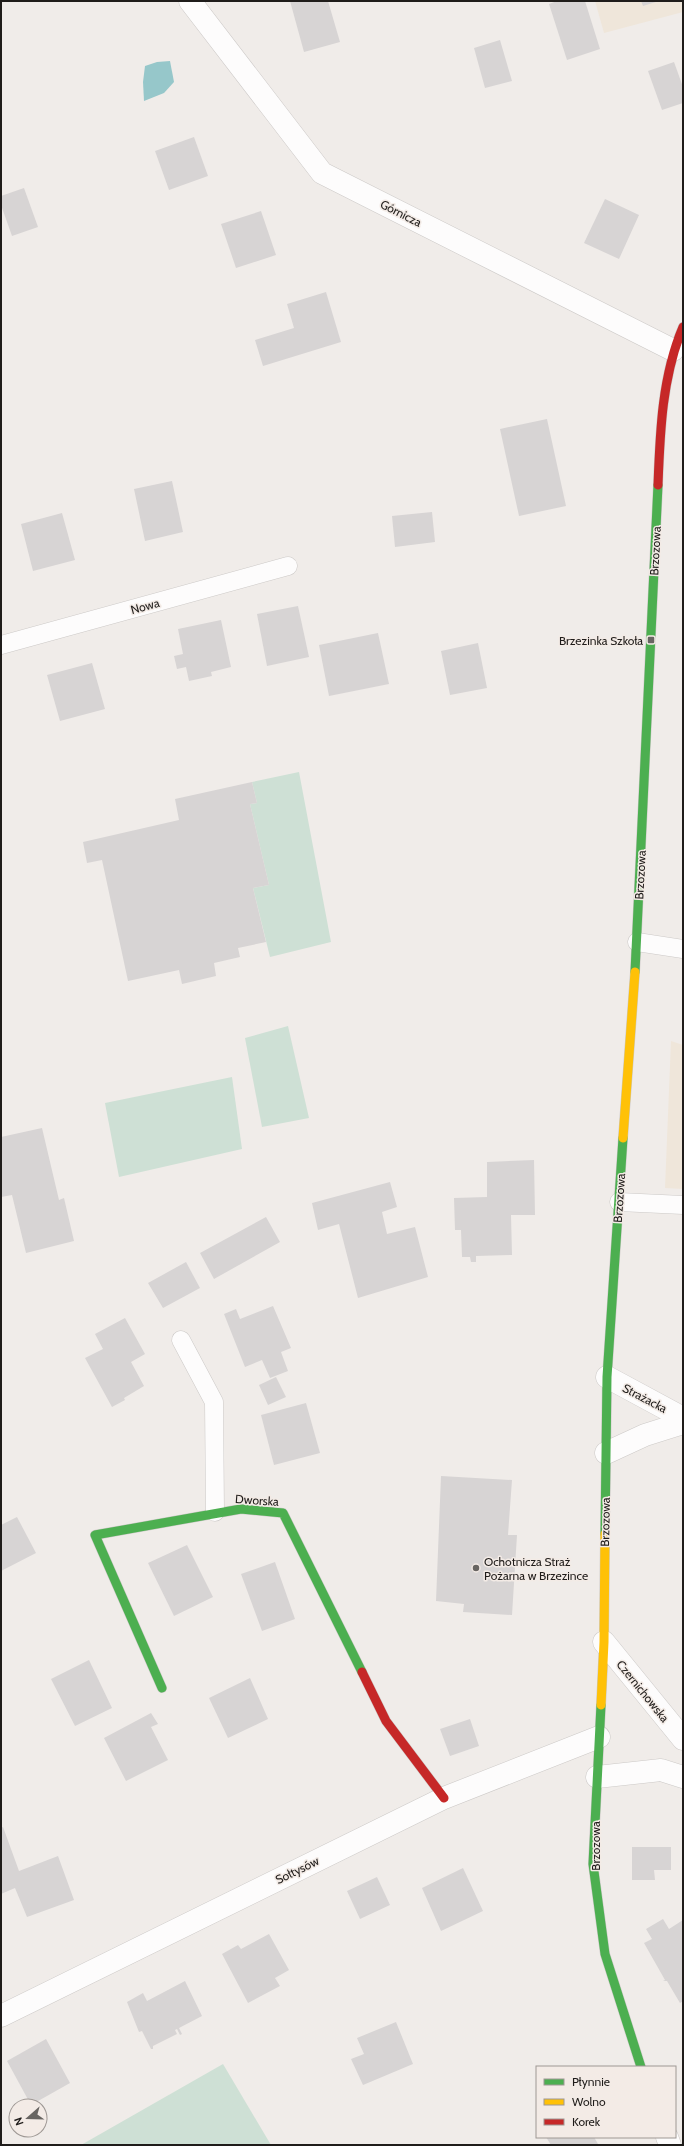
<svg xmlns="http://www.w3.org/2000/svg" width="684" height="2146" font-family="Cabin,sans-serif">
<rect width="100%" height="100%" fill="#f0ece9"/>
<g fill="#efe6da">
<polygon points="595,1 683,1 683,12 604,33"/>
<polygon points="671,1041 683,1045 683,1189 665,1188"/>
</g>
<g fill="#cee0d5">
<polygon points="299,772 331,942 270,957 253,888 269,885 250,804 257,803 252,782"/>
<polygon points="288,1026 309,1118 262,1127 245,1038"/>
<polygon points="232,1077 242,1149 119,1177 105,1103"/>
<polygon points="223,2064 271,2145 81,2145"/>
</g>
<polygon fill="#96c7ca" points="170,61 174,82 164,93 144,101 143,82 145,66 157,62"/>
<g fill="#d7d4d4">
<polygon points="290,1 328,1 340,42 304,52"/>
<polygon points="557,1 585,1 600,49 567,60 549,4"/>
<polygon points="641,1 659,1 643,6"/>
<polygon points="500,40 512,81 485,88 474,48"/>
<polygon points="674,62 683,87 683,103 662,110 648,71"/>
<polygon points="194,137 208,176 169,190 155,151"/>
<polygon points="24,188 38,227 12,236 1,205 1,196"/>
<polygon points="605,199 639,215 619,259 584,243"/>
<polygon points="261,211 276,255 236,268 221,224"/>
<polygon points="326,292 341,342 263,366 255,340 294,328 287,304"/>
<polygon points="547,419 566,506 519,516 500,429"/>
<polygon points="172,481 183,532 145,541 134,489"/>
<polygon points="432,512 435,542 395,547 392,516"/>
<polygon points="62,513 75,560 33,571 21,524"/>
<polygon points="298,606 309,657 267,666 257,614"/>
<polygon points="221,620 231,667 211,672 212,676 189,681 186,667 177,669 174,656 183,654 178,629"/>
<polygon points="378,633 389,684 329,696 319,645"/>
<polygon points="478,643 487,688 450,695 441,651"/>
<polygon points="92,663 105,709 60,721 47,675"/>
<polygon points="252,782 257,803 250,804 269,885 253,888 266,942 238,948 240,957 214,963 216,976 182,984 179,970 128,981 102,860 87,863 83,842 179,820 175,799"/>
<polygon points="42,1128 59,1200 64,1198 74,1241 26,1253 12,1195 1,1197 1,1137"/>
<polygon points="534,1160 535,1215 511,1215 512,1255 476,1256 476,1262 471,1262 470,1257 462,1257 461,1230 455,1230 454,1198 487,1197 487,1162"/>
<polygon points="390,1182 397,1207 382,1212 387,1234 415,1227 428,1277 358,1298 339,1224 318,1230 312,1203"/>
<polygon points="266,1217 280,1242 214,1279 200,1253"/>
<polygon points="186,1262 200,1288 163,1308 148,1283"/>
<polygon points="273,1306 291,1348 281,1352 288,1371 270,1378 262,1360 245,1367 224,1314 236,1309 240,1319"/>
<polygon points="125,1318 145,1354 131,1362 144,1386 124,1398 125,1400 112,1407 85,1358 103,1349 95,1334"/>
<polygon points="276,1377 286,1397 268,1405 259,1385"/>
<polygon points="306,1403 320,1453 274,1465 261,1415"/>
<polygon points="441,1476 512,1480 508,1535 517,1535 512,1615 463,1612 464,1604 436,1601"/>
<polygon points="17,1517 36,1553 1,1571 1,1525"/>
<polygon points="187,1545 213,1597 174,1616 148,1563"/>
<polygon points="275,1562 295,1619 262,1631 241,1574"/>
<polygon points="89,1660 112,1708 75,1726 51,1679"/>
<polygon points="250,1678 268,1719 228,1738 209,1698"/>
<polygon points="151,1713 158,1724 151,1727 168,1760 126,1781 104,1738"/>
<polygon points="470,1719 479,1746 450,1756 440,1729"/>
<polygon points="3,1827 19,1871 58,1856 74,1900 27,1917 15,1888 1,1894 1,1828"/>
<polygon points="632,1847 671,1847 671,1870 654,1870 655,1880 632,1880"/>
<polygon points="463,1868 483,1911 441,1931 422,1888"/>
<polygon points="377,1877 390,1905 360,1919 347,1891"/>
<polygon points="663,1919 669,1929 683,1920 683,2001 680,2003 667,1981 663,1981 665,1980 644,1943 652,1939 646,1929"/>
<polygon points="269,1934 289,1970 275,1978 280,1986 248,2003 222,1954 238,1945 241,1949"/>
<polygon points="185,1981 202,2016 179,2028 182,2034 180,2035 177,2029 175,2030 177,2034 153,2046 153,2049 151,2049 142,2031 139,2032 127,2002 143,1993 147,2001"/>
<polygon points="396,2022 413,2064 363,2085 351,2059 364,2054 357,2038"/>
<polygon points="46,2039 70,2083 31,2105 7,2061"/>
<polygon points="546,2137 594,2137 598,2144 551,2145"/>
</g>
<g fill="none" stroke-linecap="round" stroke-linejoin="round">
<defs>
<g id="lane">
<polyline points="1,645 288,566"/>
<polyline points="637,942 683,949"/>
<polyline points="619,1202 683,1205"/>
<polyline points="181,1340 214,1402 215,1512"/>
</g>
<g id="street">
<polyline points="190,1 322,173 673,350"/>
<polyline points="607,1377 683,1418"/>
<polyline points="606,1453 645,1435 683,1423"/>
<polyline points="604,1642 683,1739"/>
<polyline points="597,1777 661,1770 683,1777"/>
<polyline points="1,2016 444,1798 599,1737"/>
<polyline points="667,2137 670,2145"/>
</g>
<g id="fast">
<polyline points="635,972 658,485"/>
<polyline points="605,1534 607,1377 623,1138"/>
<polyline points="162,1688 95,1535 241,1509 283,1513 362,1672"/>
<polyline points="601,1705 593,1864 605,1954 641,2067"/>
</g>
<g id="slow">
<polyline points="623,1138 635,972"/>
<polyline points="601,1705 604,1642 605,1534"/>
</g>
<g id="jam">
<path d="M658,485C660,432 662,376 683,327"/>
<polyline points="362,1672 386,1721 444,1798"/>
</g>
</defs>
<use href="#lane" stroke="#ccc9c7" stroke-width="19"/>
<use href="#street" stroke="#ccc9c7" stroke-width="23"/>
<use href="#fast" stroke="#ccc9c7" stroke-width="10"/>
<use href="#slow" stroke="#ccc9c7" stroke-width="10"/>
<use href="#jam" stroke="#ccc9c7" stroke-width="10"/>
<use href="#lane" stroke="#fdfcfc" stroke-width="18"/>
<use href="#street" stroke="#fdfcfc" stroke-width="22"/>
<use href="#fast" stroke="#4caf50" stroke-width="9"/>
<use href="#slow" stroke="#ffc107" stroke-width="9"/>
<use href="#jam" stroke="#c62828" stroke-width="9"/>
</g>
<g fill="#686562" stroke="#f3ebe6" stroke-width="1.5">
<rect x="647" y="636" width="8" height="8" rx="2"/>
<circle cx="476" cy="1568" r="4"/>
</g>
<g text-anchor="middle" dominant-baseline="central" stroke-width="3" stroke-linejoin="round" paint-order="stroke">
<g font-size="12" fill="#1f1c1a" stroke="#f3ebe6">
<text transform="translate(401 213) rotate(27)">Górnicza</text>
<text transform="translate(655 551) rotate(-87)">Brzozowa</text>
<text transform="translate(145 606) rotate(-15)">Nowa</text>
<text transform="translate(640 875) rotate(-87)">Brzozowa</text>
<text transform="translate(619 1198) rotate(-86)">Brzozowa</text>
<text transform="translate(645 1398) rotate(28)">Strażacka</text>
<text transform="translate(257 1500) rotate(4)">Dworska</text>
<text transform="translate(605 1522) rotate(-89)">Brzozowa</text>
<text transform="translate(643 1691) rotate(51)">Czernichowska</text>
<text transform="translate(595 1846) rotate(-90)">Brzozowa</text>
<text transform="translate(297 1870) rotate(-26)">Sołtysów</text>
</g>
<g font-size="12" fill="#1f1c1a" stroke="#f3ebe6" text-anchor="end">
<text x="643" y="640">Brzezinka Szkoła</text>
<text x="484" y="1561" text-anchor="start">Ochotnicza Straż<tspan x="484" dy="14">Pożarna w Brzezince</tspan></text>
</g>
</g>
<rect width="684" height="2146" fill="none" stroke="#1f1c1a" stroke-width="4"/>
<rect x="536" y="2066" width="140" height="72" fill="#f3ebe6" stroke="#9e9894"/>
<rect x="544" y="2079" width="20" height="6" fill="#4caf50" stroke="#9e9894"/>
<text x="572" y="2086" font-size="12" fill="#1f1c1a">Płynnie</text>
<rect x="544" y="2099" width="20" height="6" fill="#ffc107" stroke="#9e9894"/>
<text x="572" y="2106" font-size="12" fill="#1f1c1a">Wolno</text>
<rect x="544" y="2119" width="20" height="6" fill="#c62828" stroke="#9e9894"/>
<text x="572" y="2126" font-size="12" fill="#1f1c1a">Korek</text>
<g transform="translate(28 2118) rotate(250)"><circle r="19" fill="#f3ebe6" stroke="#9e9894"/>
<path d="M0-3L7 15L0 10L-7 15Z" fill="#686562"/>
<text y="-6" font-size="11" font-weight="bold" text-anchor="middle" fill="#1f1c1a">N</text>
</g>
</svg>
